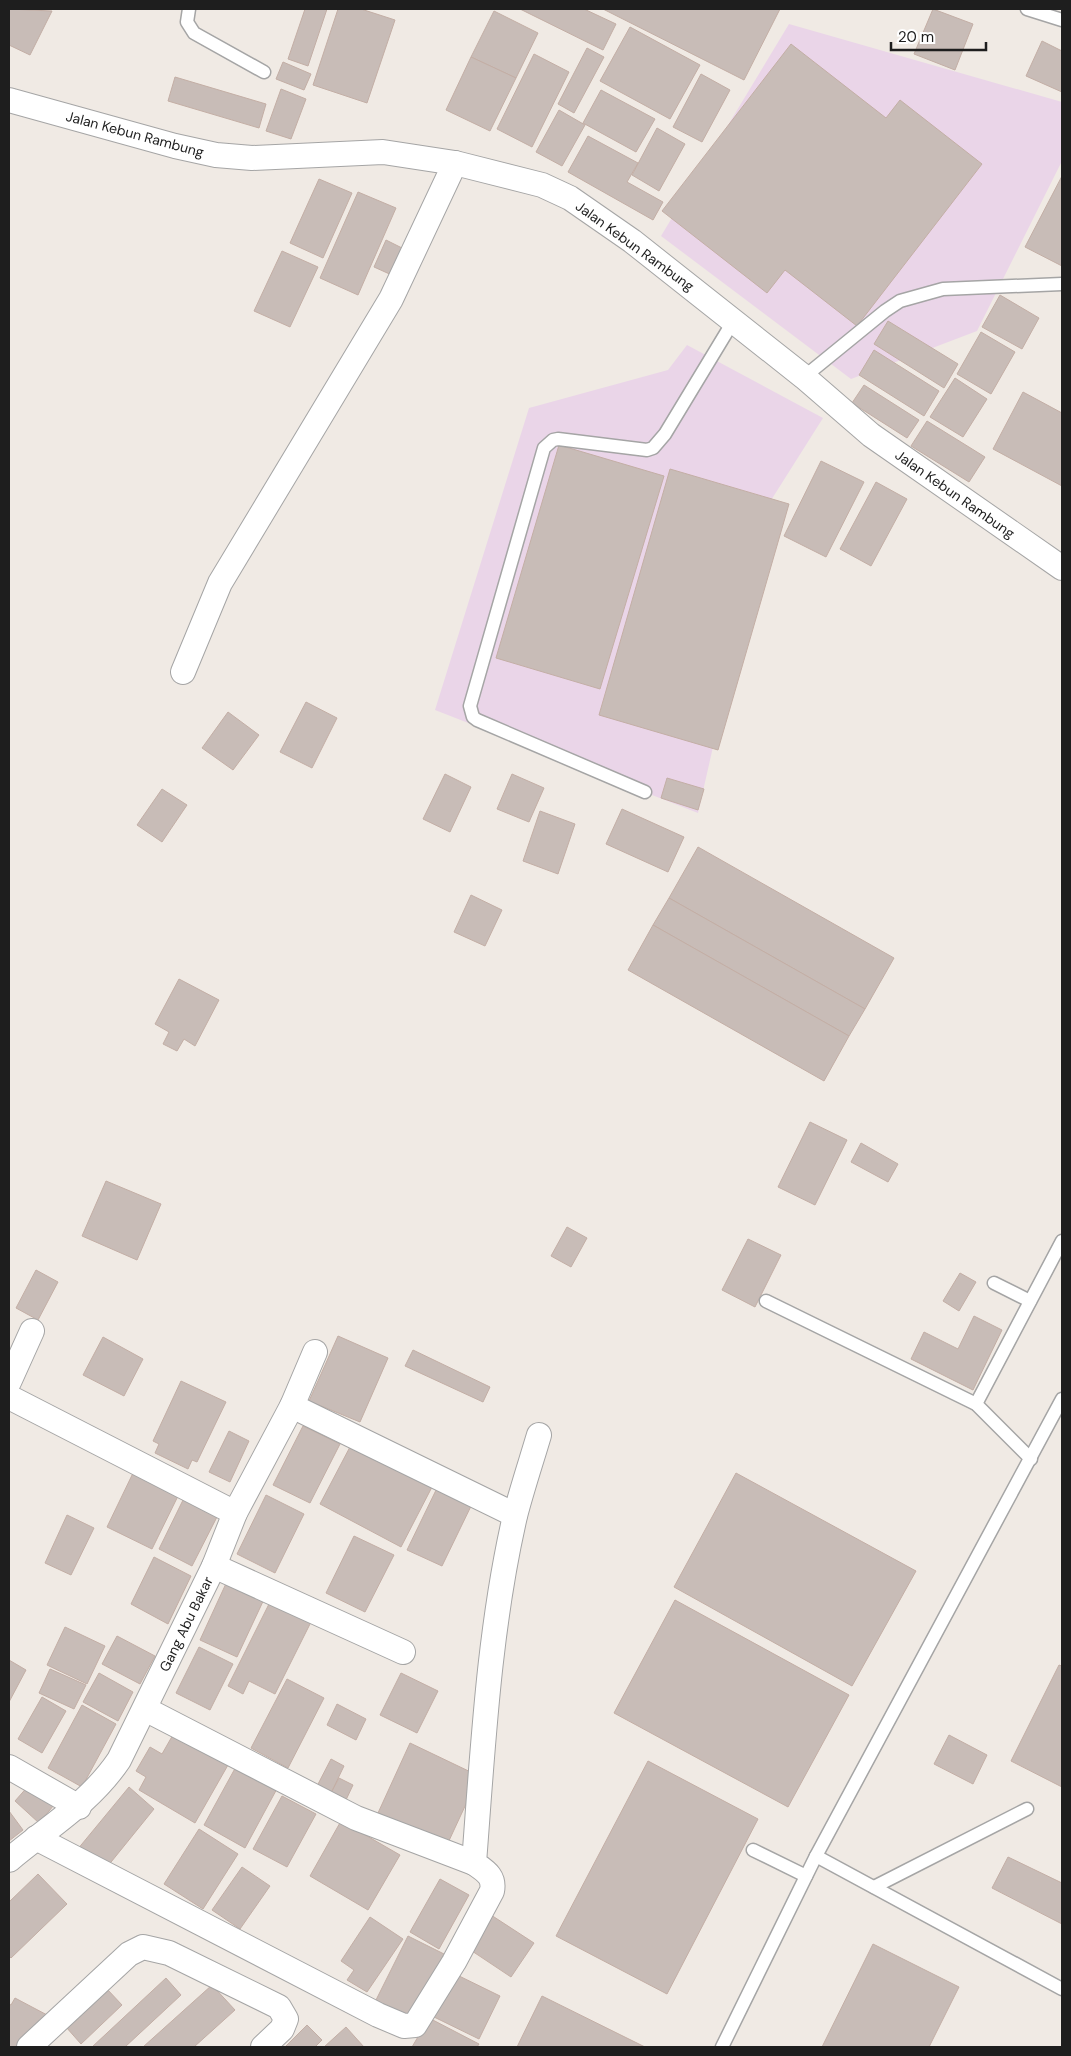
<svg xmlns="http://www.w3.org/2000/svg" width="1071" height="2056" font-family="'DM Sans',sans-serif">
<rect width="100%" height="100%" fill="#f0eae4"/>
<g fill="#ead5e8">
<polygon points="789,24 1062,102 1062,161 977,331 851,379 661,236"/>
<polygon points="687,345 823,418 768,505 698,813 435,710 529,408 668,370"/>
</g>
<g fill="#c8bcb7" stroke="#c3aea5">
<polygon points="9,9 52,11 30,55 9,45"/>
<polygon points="305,9 327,9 308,66 288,59"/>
<polygon points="338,9 361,9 395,20 367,103 313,85"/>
<polygon points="520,9 584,9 616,24 603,50"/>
<polygon points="603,9 780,9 744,80"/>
<polygon points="933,9 973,24 955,70 914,54"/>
<polygon points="494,11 538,33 516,78 471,57"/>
<polygon points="630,27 700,65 670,119 600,81"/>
<polygon points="1042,41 1062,51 1062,92 1026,76"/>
<polygon points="791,44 886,118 900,100 982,164 857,326 785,270 767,293 662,211"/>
<polygon points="587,48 604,57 574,113 558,104"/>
<polygon points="534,54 569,72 532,147 497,129"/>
<polygon points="471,57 516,78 490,131 446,110"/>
<polygon points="283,62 311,74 304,90 276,79"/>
<polygon points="701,74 730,90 702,142 673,127"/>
<polygon points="175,77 266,104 259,128 168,101"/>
<polygon points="281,89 306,99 291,139 266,131"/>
<polygon points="601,90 655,119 636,152 583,123"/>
<polygon points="559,110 585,125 562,166 536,152"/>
<polygon points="657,128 685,144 659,191 632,175"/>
<polygon points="588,136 638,163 627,182 663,202 653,220 568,172"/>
<polygon points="1062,176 1062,266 1025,247"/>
<polygon points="319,179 352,193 323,258 290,243"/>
<polygon points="358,192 396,208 358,295 320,278"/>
<polygon points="386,240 406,250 394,276 374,267"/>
<polygon points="282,251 318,267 290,327 254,311"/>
<polygon points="1000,295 1039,318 1022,349 982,327"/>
<polygon points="888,321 958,364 944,388 874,344"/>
<polygon points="981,332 1015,352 991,394 957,374"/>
<polygon points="874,350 939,391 924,416 859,375"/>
<polygon points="955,378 987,399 963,437 930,417"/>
<polygon points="864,385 919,420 907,438 852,403"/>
<polygon points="1023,392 1062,413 1062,486 993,449"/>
<polygon points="927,421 985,457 969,482 911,446"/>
<polygon points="559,445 664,476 600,689 496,658"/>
<polygon points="821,461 864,482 826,557 784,536"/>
<polygon points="670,469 789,504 718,750 599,715"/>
<polygon points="876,482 907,499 871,566 840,549"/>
<polygon points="306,702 337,718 312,768 280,752"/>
<polygon points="228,712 259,735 233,770 202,748"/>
<polygon points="445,774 471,787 450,832 423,819"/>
<polygon points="512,774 544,788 529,822 497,809"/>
<polygon points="667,778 704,789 698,810 661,798"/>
<polygon points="162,789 187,805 162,842 137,825"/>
<polygon points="622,809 684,837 668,872 606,844"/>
<polygon points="540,811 575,824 558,874 523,861"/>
<polygon points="698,847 894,958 865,1009 669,898"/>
<polygon points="471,895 502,910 485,946 454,932"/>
<polygon points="669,898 865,1009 849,1036 653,925"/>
<polygon points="653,925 849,1036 824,1081 628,970"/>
<polygon points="179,979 219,1000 195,1046 184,1039 177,1051 163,1044 169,1032 155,1024"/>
<polygon points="810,1122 847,1140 815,1205 778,1187"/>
<polygon points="861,1143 898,1164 888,1182 851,1162"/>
<polygon points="106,1181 161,1204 137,1260 82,1236"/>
<polygon points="567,1227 587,1238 571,1267 551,1256"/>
<polygon points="748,1239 781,1255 755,1307 722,1290"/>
<polygon points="36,1270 58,1282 38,1320 16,1308"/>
<polygon points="960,1273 976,1282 959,1311 943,1301"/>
<polygon points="974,1316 1002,1330 973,1390 911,1359 924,1332 958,1349"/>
<polygon points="338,1336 388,1358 360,1422 309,1401"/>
<polygon points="103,1337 143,1359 124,1396 83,1375"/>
<polygon points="413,1350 490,1387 483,1402 405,1366"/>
<polygon points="181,1381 226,1402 197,1462 192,1460 188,1469 155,1453 159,1444 153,1441"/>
<polygon points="303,1426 340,1444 310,1503 273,1485"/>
<polygon points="229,1431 249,1441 230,1482 209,1472"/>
<polygon points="351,1445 432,1487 401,1547 320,1504"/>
<polygon points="134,1471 179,1494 152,1549 107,1527"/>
<polygon points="736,1473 916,1571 852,1686 674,1587"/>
<polygon points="438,1486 473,1502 442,1566 407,1550"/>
<polygon points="266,1495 304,1514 275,1573 237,1554"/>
<polygon points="185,1496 219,1513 192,1566 159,1549"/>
<polygon points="67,1515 94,1528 71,1575 45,1563"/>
<polygon points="354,1536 394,1555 365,1612 326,1593"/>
<polygon points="154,1557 191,1576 168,1624 131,1604"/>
<polygon points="229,1577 266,1595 237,1657 200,1640"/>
<polygon points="273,1596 314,1616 275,1694 249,1681 243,1694 228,1686"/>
<polygon points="675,1600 849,1695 788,1807 614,1713"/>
<polygon points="65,1627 105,1646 87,1684 47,1665"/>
<polygon points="117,1636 155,1656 140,1684 102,1664"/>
<polygon points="199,1647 233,1664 210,1710 176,1693"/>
<polygon points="9,1660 26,1670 9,1702"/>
<polygon points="1059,1665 1062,1666 1062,1787 1011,1761"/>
<polygon points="50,1669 86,1685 74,1709 39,1693"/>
<polygon points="99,1673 133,1692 118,1721 83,1702"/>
<polygon points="401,1673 438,1691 417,1733 380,1715"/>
<polygon points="287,1679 324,1698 288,1768 251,1748"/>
<polygon points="42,1697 66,1711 42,1753 18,1739"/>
<polygon points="337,1704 366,1719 356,1740 327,1725"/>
<polygon points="82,1705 116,1724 82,1787 48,1768"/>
<polygon points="174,1733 228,1765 195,1823 139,1790 146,1777 136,1771 150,1747 162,1754"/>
<polygon points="949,1735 987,1755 973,1784 934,1764"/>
<polygon points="410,1743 479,1776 447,1845 378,1813"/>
<polygon points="331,1759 344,1766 330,1795 316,1788"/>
<polygon points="648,1761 758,1819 667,1994 556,1936"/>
<polygon points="238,1763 279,1785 245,1848 204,1825"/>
<polygon points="339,1778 353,1785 345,1802 330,1795"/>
<polygon points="30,1784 54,1805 39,1823 15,1801"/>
<polygon points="129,1787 154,1809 103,1872 77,1850"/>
<polygon points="282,1796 316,1814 287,1867 253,1849"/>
<polygon points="9,1811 23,1830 9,1841"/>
<polygon points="341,1821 400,1855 368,1910 310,1876"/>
<polygon points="199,1829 238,1854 203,1909 164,1884"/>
<polygon points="1008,1857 1062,1883 1062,1924 992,1888"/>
<polygon points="242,1867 270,1886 240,1929 212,1910"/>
<polygon points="38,1874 67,1904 11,1958 9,1956 9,1902"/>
<polygon points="440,1879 469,1895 439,1949 410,1932"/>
<polygon points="491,1915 534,1943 511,1977 469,1949"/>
<polygon points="370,1917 403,1939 367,1992 347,1980 354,1970 341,1961"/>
<polygon points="408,1936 444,1954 411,2020 375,2002"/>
<polygon points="873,1944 959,1987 929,2047 822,2047"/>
<polygon points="453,1973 500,1996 479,2039 432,2016"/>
<polygon points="166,1978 181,1995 125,2047 92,2047"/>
<polygon points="212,1985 235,2010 194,2047 143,2047"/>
<polygon points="107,1989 122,2005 81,2044 66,2027"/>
<polygon points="542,1996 645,2047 517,2047"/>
<polygon points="15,1998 49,2016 15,2047 9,2047 9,2004 11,2005"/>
<polygon points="429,2018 479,2044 477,2047 412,2047"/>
<polygon points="307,2025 322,2040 315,2047 285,2047"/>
<polygon points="346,2027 364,2047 324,2047"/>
</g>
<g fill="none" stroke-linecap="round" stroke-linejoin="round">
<defs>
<g id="service">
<polyline points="189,9 187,22 194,33 264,72"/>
<polyline points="1027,9 1062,20"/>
<polyline points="804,377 885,311 900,301 943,289 1062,284"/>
<polyline points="645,792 477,720 473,717 470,706 544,448 553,440 558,439 647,450 653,448 665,434 734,320"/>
<polyline points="994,1283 1030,1301"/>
<polyline points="766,1301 976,1404 1031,1459"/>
<polyline points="976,1404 1062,1241"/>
<polyline points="753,1850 806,1876"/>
<polyline points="816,1856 1062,1989"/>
<polyline points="874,1887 1027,1809"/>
<polyline points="722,2047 816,1856 1062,1399"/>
</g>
<g id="minor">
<polyline points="9,100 175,146 216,155 252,158 383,152 455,163 542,185 570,198 632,241 804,377 871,435 1062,568"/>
<polyline points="183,672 220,583 391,299 455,163"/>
<polyline points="9,1382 32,1331"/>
<polyline points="9,1397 235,1513"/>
<polyline points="292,1406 515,1515"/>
<polyline points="214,1566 403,1652"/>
<polyline points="145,1709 356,1818 474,1863"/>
<polyline points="9,1767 79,1807"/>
<path d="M36,1838L378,2015L404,2026L415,2025L454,1962L492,1891C495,1876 485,1871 474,1863C483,1746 489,1629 515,1516C522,1489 531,1462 539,1435"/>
<path d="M9,1860C48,1827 90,1803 119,1760L214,1566L235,1513L292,1406L315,1352"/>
<polyline points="29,2047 129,1954 143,1947 169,1953 279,2007 286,2019 282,2029 263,2047"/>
</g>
</defs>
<use href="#service" stroke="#a5a5a5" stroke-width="15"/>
<use href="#minor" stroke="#a5a5a5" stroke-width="26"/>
<use href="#service" stroke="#fff" stroke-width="12"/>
<use href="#minor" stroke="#fff" stroke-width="24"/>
</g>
<g text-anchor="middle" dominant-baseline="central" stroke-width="4" stroke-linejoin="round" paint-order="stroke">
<g font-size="14" fill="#1e1e1e" stroke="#fff">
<text transform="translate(135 134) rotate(15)">Jalan Kebun Rambung</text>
<text transform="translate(635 246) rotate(36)">Jalan Kebun Rambung</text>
<text transform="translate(955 494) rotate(35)">Jalan Kebun Rambung</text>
<text transform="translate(186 1624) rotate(-64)">Gang Abu Bakar</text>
</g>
</g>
<rect width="1071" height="2056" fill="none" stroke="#1e1e1e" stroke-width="20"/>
<path d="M891 42v8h95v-8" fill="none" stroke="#1e1e1e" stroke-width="2.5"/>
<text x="898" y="42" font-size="15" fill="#1e1e1e" stroke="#ffffff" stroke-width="4" paint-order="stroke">20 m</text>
</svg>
